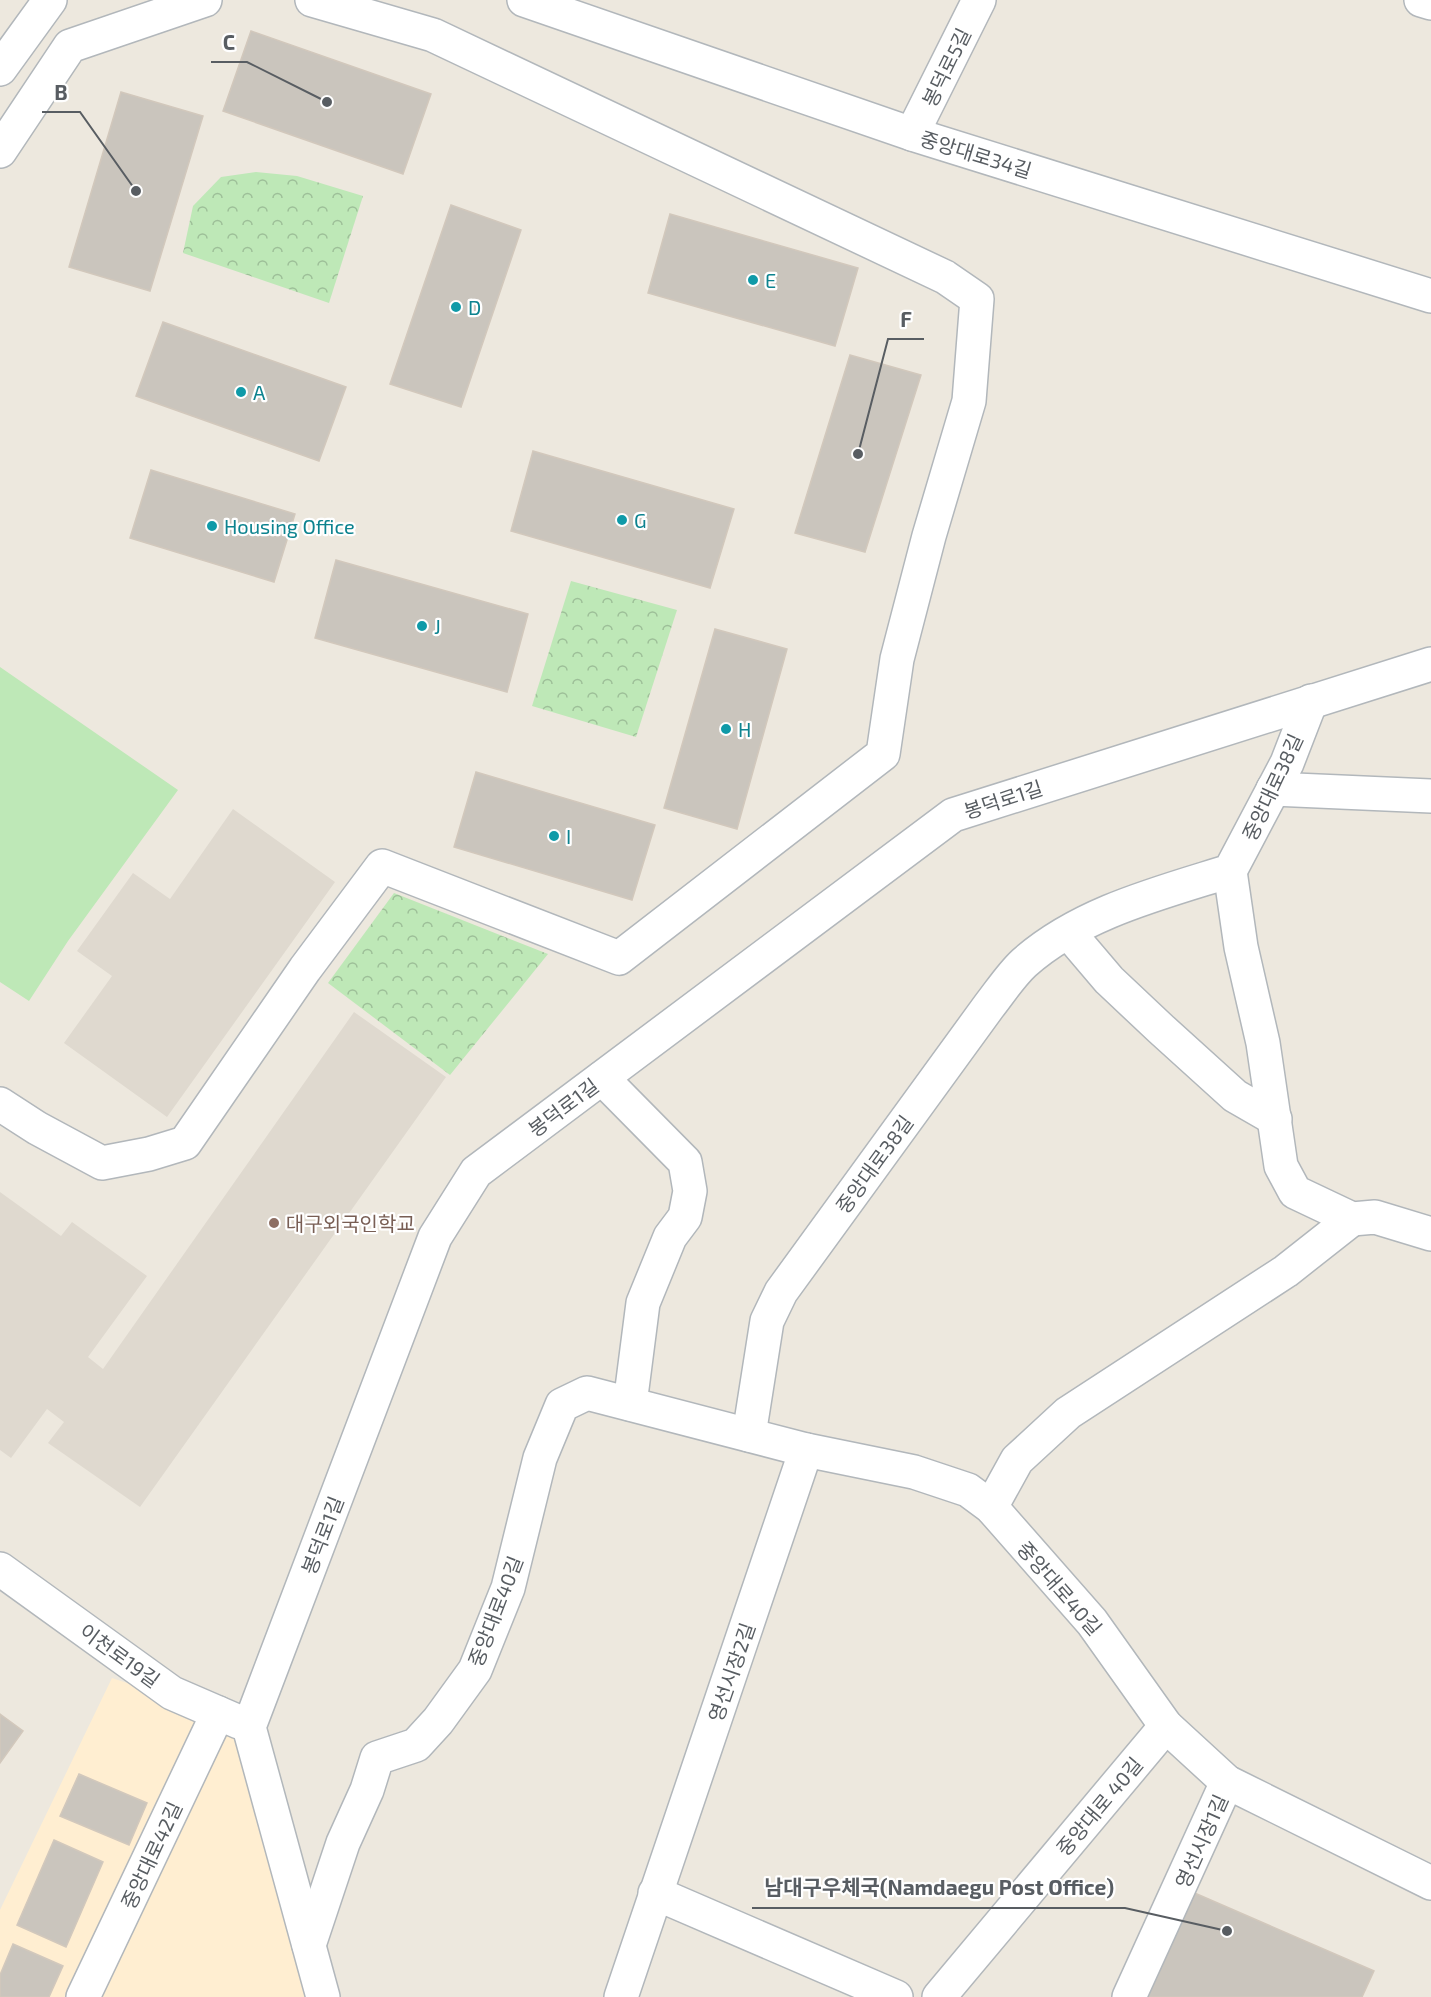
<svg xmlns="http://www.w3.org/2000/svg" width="1431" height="1997" font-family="'Exo 2','Noto Sans KR',sans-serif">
<defs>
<pattern id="park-crowns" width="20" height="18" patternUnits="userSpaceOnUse" patternTransform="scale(1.5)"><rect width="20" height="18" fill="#bee8b7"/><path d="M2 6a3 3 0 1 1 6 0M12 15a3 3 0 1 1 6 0" fill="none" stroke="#9dbf98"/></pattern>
</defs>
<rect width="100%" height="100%" fill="#ede8de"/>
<polygon fill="#ffeed1" points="112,1678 218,1713 249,1727 323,1997 0,1997 0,1910"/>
<g fill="#dfd9cf">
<polygon points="233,809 335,882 167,1117 64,1043 112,976 77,951 133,873 170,899"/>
<polygon points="354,1012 446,1077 140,1507 48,1443 64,1422 47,1409 11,1458 0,1450 0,1192 61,1236 72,1222 147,1276 88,1357 103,1369"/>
</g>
<g fill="url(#park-crowns)">
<polygon points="256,172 297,176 363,196 329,303 183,253 193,206 221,177"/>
<polygon points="571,581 677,610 636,737 532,706"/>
<polygon points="394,893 548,954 450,1075 328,983"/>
</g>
<polygon fill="#bee8b7" points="0,667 178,790 68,941 29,1001 0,982"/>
<g fill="#cac5bd" stroke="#d2c8bc" stroke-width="1.5">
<polygon points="251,31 431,94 403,174 223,111"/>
<polygon points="121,92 203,116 150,291 69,267"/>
<polygon points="451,205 521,230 461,407 390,384"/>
<polygon points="670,214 858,268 835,346 648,293"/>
<polygon points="163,322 346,387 319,461 136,396"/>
<polygon points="850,355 921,375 865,552 795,533"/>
<polygon points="533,451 734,509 710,588 511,531"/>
<polygon points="151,470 295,514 274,582 130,538"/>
<polygon points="336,560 528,614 507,692 315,638"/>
<polygon points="715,629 787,649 737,829 664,808"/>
<polygon points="476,772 655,825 632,900 454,847"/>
<polygon points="0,1714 23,1731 0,1763"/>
<polygon points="79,1774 147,1803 129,1845 60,1816"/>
<polygon points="54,1840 103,1862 66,1947 17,1925"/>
<polygon points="1190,1891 1374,1971 1362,1997 1143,1997"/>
<polygon points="13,1944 63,1966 49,1997 0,1997 0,1975"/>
</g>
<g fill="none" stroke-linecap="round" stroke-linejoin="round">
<defs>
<g id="minor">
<polyline points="524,0 912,134 1431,296"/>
<polyline points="1421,0 1431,3"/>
<polyline points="0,69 50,0"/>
<polyline points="912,134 979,0"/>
<polyline points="0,151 70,46 205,0"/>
<polyline points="1273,789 1431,796"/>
<polyline points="1230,871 1241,947 1263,1043 1281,1166 1295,1192 1352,1219 1375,1217 1431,1234"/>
<polyline points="1069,933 1109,980 1161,1029 1235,1096 1275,1119"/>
<polyline points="602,1078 685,1162 690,1191 685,1217 670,1237 643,1303 630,1404"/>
<polyline points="0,1104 37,1128 102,1163 149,1154 185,1143 305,969 382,866 619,958 883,754 897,659 929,536 969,401 977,299 945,277 433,35 312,0"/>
<path d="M749,1435L767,1321L781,1292L989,1006C1000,992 1011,975 1024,963C1080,913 1160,893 1230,871L1287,763L1311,701"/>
<polyline points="991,1507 1017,1460 1068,1413 1286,1271 1352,1219"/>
<polyline points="0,1569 172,1693 239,1722"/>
<polyline points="655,1893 896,1997"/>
<polyline points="309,1945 343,1843 367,1790 377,1758 416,1745 438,1721 475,1670 508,1588 540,1458 562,1405 587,1393 806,1450 914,1472 968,1490 991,1507 1092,1622 1166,1726 1227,1782 1431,1883"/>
<polyline points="83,1997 218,1713"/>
<polyline points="323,1997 249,1727 435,1237 476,1172 953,815 1431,664"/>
<polyline points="621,1997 806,1450"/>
<polyline points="939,1997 1166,1726"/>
<polyline points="1129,1997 1227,1782"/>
</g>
</defs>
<use href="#minor" stroke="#b2b7bb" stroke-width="36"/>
<use href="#minor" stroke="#fff" stroke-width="33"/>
</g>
<g fill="#0f9aa8" stroke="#fff" stroke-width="2">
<circle cx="753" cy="280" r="6"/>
<circle cx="456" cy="307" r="6"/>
<circle cx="241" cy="392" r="6"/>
<circle cx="622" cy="520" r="6"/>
<circle cx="212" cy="526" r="6"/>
<circle cx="422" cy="626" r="6"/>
<circle cx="726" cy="729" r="6"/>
<circle cx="554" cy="836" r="6"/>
</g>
<circle fill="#8d6e63" stroke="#fff" stroke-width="2" cx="274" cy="1223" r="6"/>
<g text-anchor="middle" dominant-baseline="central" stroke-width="4.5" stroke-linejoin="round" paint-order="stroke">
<g font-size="20" fill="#585d62" stroke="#fff">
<text transform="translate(946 67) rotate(-64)">봉덕로5길</text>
<text transform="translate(976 154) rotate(17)">중앙대로34길</text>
<text transform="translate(1272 787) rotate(-65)">중앙대로38길</text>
<text transform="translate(1003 799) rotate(-18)">봉덕로1길</text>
<text transform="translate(563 1107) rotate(-37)">봉덕로1길</text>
<text transform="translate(874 1164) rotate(-54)">중앙대로38길</text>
<text transform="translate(322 1535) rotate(-69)">봉덕로1길</text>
<text transform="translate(1060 1588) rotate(49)">중앙대로40길</text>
<text transform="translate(495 1611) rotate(-69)">중앙대로40길</text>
<text transform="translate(120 1655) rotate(36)">이천로19길</text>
<text transform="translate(731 1672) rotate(-71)">영선시장2길</text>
<text transform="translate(1099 1806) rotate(-50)">중앙대로 40길</text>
<text transform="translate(1201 1841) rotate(-66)">영선시장1길</text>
<text transform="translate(151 1855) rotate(-65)">중앙대로42길</text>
</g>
<g font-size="20" fill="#0d838f" stroke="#fff" text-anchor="start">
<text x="765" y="280">E</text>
<text x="468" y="307">D</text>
<text x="253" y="392">A</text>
<text x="634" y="520">G</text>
<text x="224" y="526">Housing Office</text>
<text x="434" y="626">J</text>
<text x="738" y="729">H</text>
<text x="566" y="836">I</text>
</g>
<g font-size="20" fill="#785e54" stroke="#fff" text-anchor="start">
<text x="286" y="1223">대구외국인학교</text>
</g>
</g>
<path fill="none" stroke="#585d62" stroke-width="2" d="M327 102L247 62H211M136 191L80 112H42M858 454L888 339H924M1227 1931L1125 1908H752"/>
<g fill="#585d62" stroke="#fff" stroke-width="2">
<circle cx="327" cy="102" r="6"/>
<circle cx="136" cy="191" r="6"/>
<circle cx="858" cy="454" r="6"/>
<circle cx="1227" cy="1931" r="6"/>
</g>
<g font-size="21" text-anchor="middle" font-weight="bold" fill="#585d62" stroke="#fff" stroke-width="4.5" stroke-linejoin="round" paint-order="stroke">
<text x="229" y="50">C</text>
<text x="61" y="100">B</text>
<text x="906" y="327">F</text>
<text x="939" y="1895">남대구우체국(Namdaegu Post Office)</text>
</g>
</svg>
